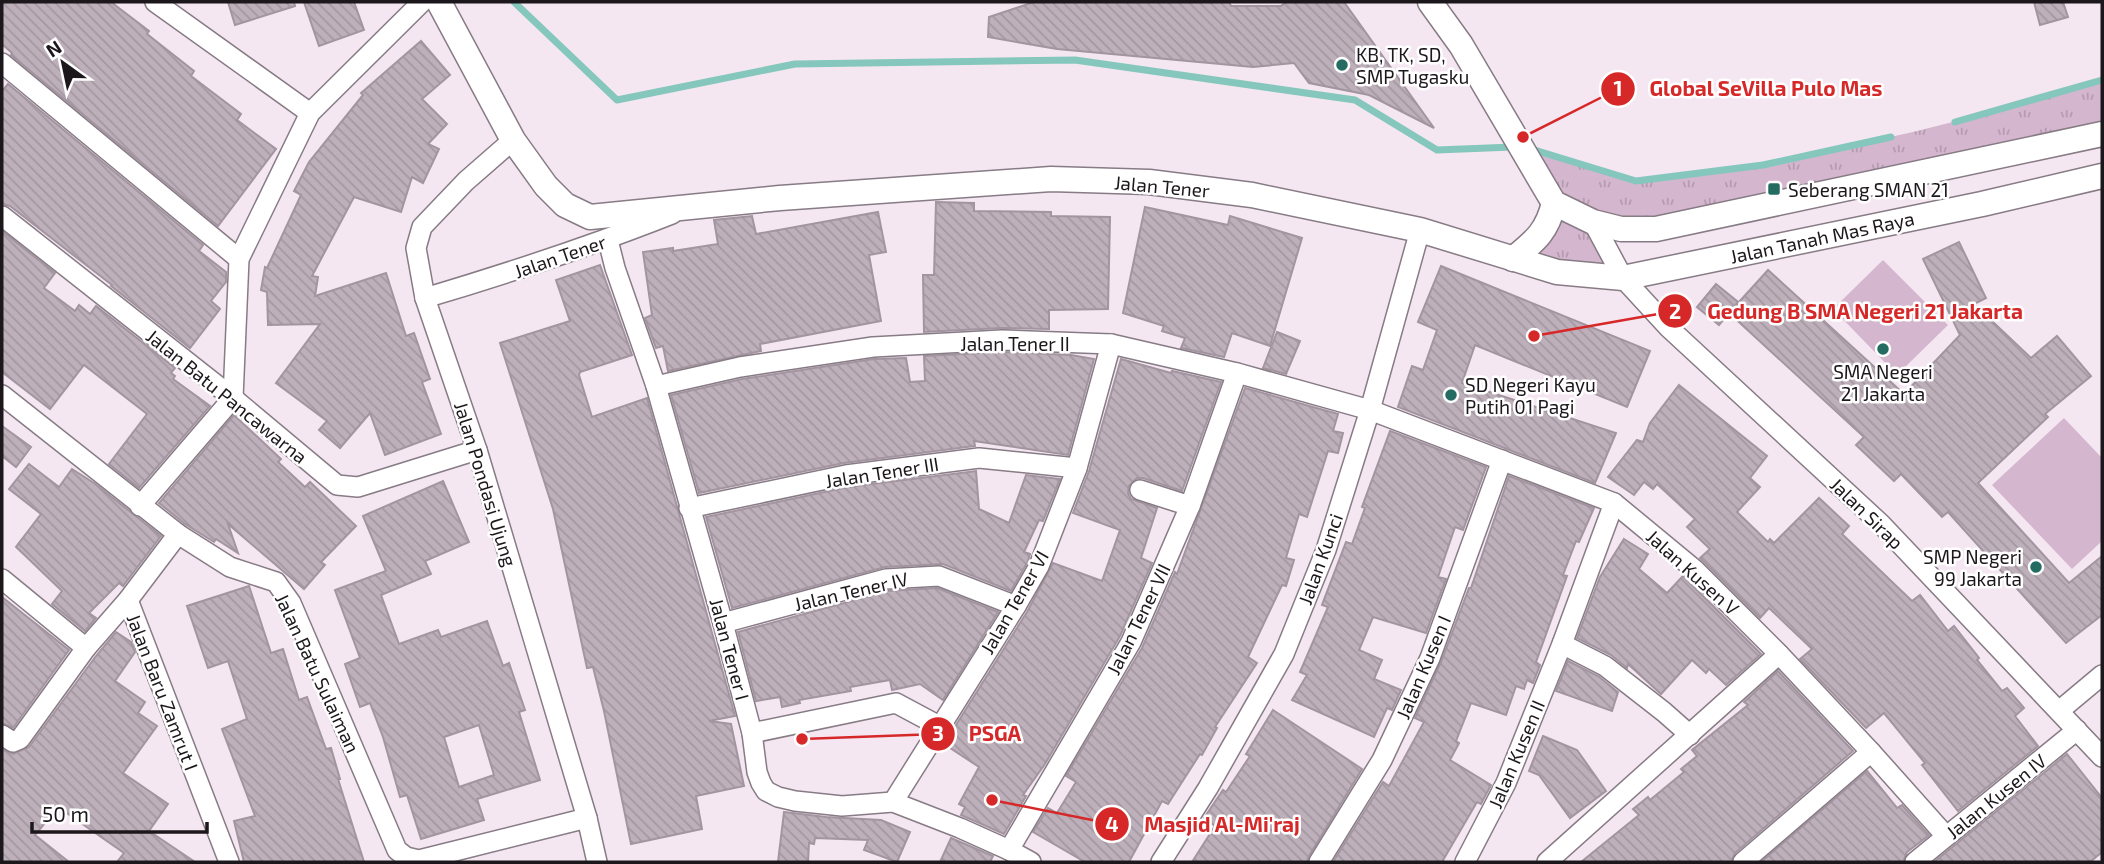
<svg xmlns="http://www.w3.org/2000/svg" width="2104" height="864" font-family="'Exo 2',sans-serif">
<defs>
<pattern id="grass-tufts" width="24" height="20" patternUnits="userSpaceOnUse" patternTransform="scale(1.75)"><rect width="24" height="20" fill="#d4b6ce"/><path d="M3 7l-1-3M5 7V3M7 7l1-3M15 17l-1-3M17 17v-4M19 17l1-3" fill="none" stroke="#b59cb0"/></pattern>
<pattern id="building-back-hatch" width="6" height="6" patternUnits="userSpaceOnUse" patternTransform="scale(1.75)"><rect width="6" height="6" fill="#beb0bb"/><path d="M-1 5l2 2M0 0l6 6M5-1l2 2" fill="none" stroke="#a397a0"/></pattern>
</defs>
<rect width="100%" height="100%" fill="#f5e7f2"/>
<polygon fill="url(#grass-tufts)" points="2102,78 2102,130 1656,229 1594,222 1623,278 1513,259 1550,221 1522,146 1636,181 1763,165 1913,132 2036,101"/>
<g fill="#d4b6ce">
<polygon points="1883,260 1948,325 1897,375 1833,309"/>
<polygon points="2064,418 2102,458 2102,541 2072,569 1992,485"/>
</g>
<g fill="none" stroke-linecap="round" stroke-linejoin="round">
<g stroke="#85c7bc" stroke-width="7">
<polyline points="514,2 617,100 795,64 1075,60 1355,100 1437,150 1513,147"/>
<polyline points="1955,122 2102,80"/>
<polyline points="1528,148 1636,181 1763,165 1891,137"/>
</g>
</g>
<g fill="url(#building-back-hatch)" stroke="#a295a0" stroke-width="2" fill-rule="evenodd">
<polygon points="2,2 111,2 149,31 147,34 194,71 191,76 241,114 237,120 276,149 218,226 11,55 12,53 2,44"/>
<polygon points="228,2 294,2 295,6 235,25"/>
<polygon points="304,2 354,2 364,30 319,46"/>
<polygon points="1034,2 1229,2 1231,6 1281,6 1286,2 1344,2 1434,128 1369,95 1309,83 1294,63 1253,67 1057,49 988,37 989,17"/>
<polygon points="2034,2 2063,2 2068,17 2040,25"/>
<polygon points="421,41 450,75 422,99 447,124 428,144 439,149 423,183 412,177 401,212 354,197 312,276 318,277 315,296 386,273 406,336 414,333 430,379 422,382 441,434 385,455 370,413 340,448 319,430 327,421 276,383 320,324 268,325 267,292 261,290 265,267 267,268 301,195 294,191 309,162 363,95 361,93"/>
<polygon points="8,84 203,245 199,251 226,272 226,282 211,301 220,309 190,348 111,286 112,285 10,206 2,204 2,91"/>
<polygon points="936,202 974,203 974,211 1051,212 1051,216 1110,217 1108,309 1049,310 1049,329 1001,328 924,332 923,275 934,275"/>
<polygon points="1145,207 1228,225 1230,216 1302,238 1270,346 1232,333 1224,357 1181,348 1185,338 1162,331 1164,326 1123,313"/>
<polygon points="878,212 886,252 869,255 881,321 760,344 761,351 668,371 663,346 656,348 645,318 652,315 643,252 673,248 673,251 718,244 714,220 752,216 756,234"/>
<polygon points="2,231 55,273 44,288 75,311 79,305 90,314 96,306 175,368 171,373 175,376 173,379 210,406 139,488 109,464 147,414 84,365 50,409 2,372"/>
<polygon points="1959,242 1986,298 1974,304 2031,358 2057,336 2091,376 2045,414 2048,417 1978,483 2069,583 2102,556 2102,615 2066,643 1948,512 1942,517 1901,474 1894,481 1856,445 1864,437 1729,313 1768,270 1904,394 1960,335 1923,259"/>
<polygon points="600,265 632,355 580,372 579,375 592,417 647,398 735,716 709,721 731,724 744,786 696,796 702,829 631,844 604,711 593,667 587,668 553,509 500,343 570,321 556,280"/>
<polygon points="1441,266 1650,351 1627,407 1475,345 1462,383 1616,433 1595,483 1398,407 1412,366 1423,370 1437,330 1418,322"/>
<polygon points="1716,284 1738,302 1719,325 1697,307"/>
<polygon points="1277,332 1300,341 1286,374 1263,368"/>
<polygon points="1002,352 1071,355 1094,359 1068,455 974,441 975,446 844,463 699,493 671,395 742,379 874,359 906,358 910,382 925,381 924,356"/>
<polygon points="1121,359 1171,373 1172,371 1221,382 1182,491 1143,478 1137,478 1129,486 1128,493 1131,499 1157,508 1141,558 1152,563 1120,636 1045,764 1023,795 1026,796 1004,834 961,815 965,807 959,804 979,767 944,744 1027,612 1053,563 1102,581 1120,530 1073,513 1089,471"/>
<polygon points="1679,385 1767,456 1750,478 1760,487 1737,512 1768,542 1770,539 1774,543 1819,498 1849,526 1842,534 1912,601 1920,595 1948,631 1954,626 1979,658 1977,660 2002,691 2007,688 2024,708 2015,716 2038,746 1958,811 1922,765 1925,763 1884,713 1866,728 1800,659 1812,649 1769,608 1760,618 1700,558 1710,549 1687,527 1695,519 1657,484 1653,489 1644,482 1634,495 1608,477 1637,440 1643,442 1650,423"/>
<polygon points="1245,388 1338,414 1333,431 1343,433 1338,453 1328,451 1307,517 1299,514 1286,558 1294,560 1286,586 1282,585 1248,657 1257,663 1215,727 1217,728 1202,755 1200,754 1168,804 1162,801 1129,862 1085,862 1033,832 1048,808 1057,813 1076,782 1066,776 1142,648 1175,572 1177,574"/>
<polygon points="234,415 281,459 278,462 305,487 310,482 356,526 321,562 325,565 304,589 228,524 238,553 216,539 214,542 185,524 159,503"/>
<polygon points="2,426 31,447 16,467 2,456"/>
<polygon points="1390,431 1486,467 1463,530 1455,527 1438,577 1446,579 1426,633 1373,617 1359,650 1382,660 1374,679 1401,690 1392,710 1387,708 1374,737 1292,700 1307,675 1300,672 1328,607 1322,605 1346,542 1352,544 1365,508 1362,507"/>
<polygon points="29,464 59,487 72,469 94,483 161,536 123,586 119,583 89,613 96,618 85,631 52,604 62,591 16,547 41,514 9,489"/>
<polygon points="976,471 979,509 1009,523 1026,475 1060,479 1043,521 1039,520 1024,552 1030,554 1028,561 1011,591 943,564 885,567 732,608 706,517 848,487"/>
<polygon points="1509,476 1594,508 1579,542 1576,541 1563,575 1567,576 1536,662 1540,665 1533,683 1527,680 1524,689 1516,686 1506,715 1471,703 1456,741 1459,743 1450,760 1491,785 1481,804 1477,802 1442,862 1333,862 1383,782 1389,786 1424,722 1415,718 1441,662 1469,588 1471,588"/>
<path d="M443,481L469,542L425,561L431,574L381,595L399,644L438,630L441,637L487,621L503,666L509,663L525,710L519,712L540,780L477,799L484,820L421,839L407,795L400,797L383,737L370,703L360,707L345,664L360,658L335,590L386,571L363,516ZM479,725L494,775L459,787L444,737Z"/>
<polygon points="1624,539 1648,554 1639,569 1667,593 1683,576 1761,654 1726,685 1709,669 1706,673 1692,660 1661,694 1628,664 1627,668 1611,655 1577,638 1600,577"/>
<polygon points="249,586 271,653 283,649 299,700 307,697 326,749 331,748 340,779 338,779 364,862 244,862 234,821 255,816 222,729 247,719 228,661 208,668 187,606"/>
<polygon points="937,588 998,612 943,700 920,684 892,690 890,680 850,687 851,691 799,700 800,703 782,707 780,697 756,701 738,632 888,591"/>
<polygon points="2,597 69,650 13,728 2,723"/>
<polygon points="116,632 131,642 135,652 115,681 145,702 138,713 157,726 123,773 168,804 149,831 195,862 117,862 124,853 58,807 35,835 69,862 2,862 2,749 13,754 29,747 96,656"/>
<polygon points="1568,661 1598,676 1618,692 1612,711 1556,691"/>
<polygon points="1778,671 1853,751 1735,853 1731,862 1581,862 1639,815 1633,809 1648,797 1650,800 1684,772 1681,769 1697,756 1692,750 1748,705 1744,702"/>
<polygon points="1273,710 1362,769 1309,856 1307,862 1192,862 1215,826 1204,818 1223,790 1226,792 1250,756 1246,754"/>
<polygon points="1543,736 1577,750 1606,791 1570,818 1539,775 1529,771"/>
<polygon points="2067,754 2102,798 2102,852 2090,862 1934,862"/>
<polygon points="1867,771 1897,808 1902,805 1929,835 1907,852 1903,862 1761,862"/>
<polygon points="784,812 826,817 881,820 910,832 897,862 864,850 868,840 815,838 814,844 809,843 808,862 778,862"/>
<polygon points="951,838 993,856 990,862 940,862"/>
</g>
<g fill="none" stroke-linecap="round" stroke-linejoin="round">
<defs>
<g id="minor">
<polyline points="155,2 310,113"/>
<polyline points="2,63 239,259"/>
<polyline points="513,140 466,181 422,227 416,248 425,298 477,450 587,818 597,862"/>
<polyline points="2,216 233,398 337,485 358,487 477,450"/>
<polyline points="1593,222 1623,278 1669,328 1881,524 2102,757"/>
<polyline points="608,240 615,268 656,386 723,623 752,733 757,772 761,783 766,791 778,797 795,801 842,806 893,802 960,828 1009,850 1031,862"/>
<path d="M425,298C509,273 591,246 672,214"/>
<polyline points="656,386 740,367 873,347 1002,340 1111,344 1237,373 1370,410 1614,503 1694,569 1779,654 1871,752 1946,836"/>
<polyline points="2,395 178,534 230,567 276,582 291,603 397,850 406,857 419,860 587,818"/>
<polyline points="1140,490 1190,506"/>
<polyline points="140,506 233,398 239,259 310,113 422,2"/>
<polyline points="689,508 846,475 979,458 1077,468"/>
<polyline points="2,579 86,648"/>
<polyline points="128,600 229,862"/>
<polyline points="723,623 886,579 939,576 1016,606"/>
<polyline points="1562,644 1605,666 1664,712 1690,735"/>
<polyline points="2059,711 2102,675"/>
<polyline points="752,733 896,703 939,726"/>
<polyline points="2,735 13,742 20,739 86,648 128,600 178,534"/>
<polyline points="893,802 1016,606 1039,566 1077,468 1111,344"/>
<polyline points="1009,850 1131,642 1190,506 1237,373"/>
<polyline points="1161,862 1208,788 1284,654 1326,550 1370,410 1420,230"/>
<polyline points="1319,862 1382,760 1430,658 1502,460"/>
<polyline points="1465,862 1506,783 1562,644 1614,503"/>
<polyline points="1547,862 1779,654"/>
<polyline points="1743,862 1871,752"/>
<polyline points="1915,862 2077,730"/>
</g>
<g id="tertiary">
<polyline points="439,2 513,140 546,186 565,205 590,217 780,198 1051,179 1149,182 1252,195 1420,230 1557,272 1623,278 1982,204 2102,176"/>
<polyline points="1430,2 1461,45 1554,203 1593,222 1621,229 1656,229 2102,134"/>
<path d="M1513,259C1535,241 1547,232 1554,203"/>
</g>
</defs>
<use href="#minor" stroke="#877b85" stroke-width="22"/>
<use href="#tertiary" stroke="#877b85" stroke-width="27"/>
<use href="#minor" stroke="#fff" stroke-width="19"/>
<use href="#tertiary" stroke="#fff" stroke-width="24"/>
</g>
<g fill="#246c62" stroke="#fff" stroke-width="2.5">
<circle cx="1342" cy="65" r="7"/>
<rect x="1767" y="182" width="14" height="14" rx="3.5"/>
<circle cx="1883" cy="349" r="7"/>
<circle cx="1451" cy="395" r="7"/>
<circle cx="2036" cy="567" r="7"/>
</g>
<g text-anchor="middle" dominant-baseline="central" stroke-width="5" stroke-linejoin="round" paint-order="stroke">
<g font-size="19" fill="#1c171b" stroke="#fff" text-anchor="start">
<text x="1356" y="54">KB, TK, SD,<tspan x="1356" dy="22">SMP Tugasku</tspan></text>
<text x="1788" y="189">Seberang SMAN 21</text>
<text x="1883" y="371" text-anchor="middle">SMA Negeri<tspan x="1883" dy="22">21 Jakarta</tspan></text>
<text x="1465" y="384">SD Negeri Kayu<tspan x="1465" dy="22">Putih 01 Pagi</tspan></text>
<text x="2022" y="556" text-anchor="end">SMP Negeri<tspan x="2022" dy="22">99 Jakarta</tspan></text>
</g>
<g font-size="19" fill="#1c171b" stroke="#fff">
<text transform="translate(1162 186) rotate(5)">Jalan Tener</text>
<text transform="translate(1822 237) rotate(-12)">Jalan Tanah Mas Raya</text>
<text transform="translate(560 256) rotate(-19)">Jalan Tener</text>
<text x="1015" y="343">Jalan Tener II</text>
<text transform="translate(227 396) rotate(39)">Jalan Batu Pancawarna</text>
<text transform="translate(882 472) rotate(-9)">Jalan Tener III</text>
<text transform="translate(486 484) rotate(73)">Jalan Pondasi Ujung</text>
<text transform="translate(1867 513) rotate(44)">Jalan Sirap</text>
<text transform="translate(1320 559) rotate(-70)">Jalan Kunci</text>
<text transform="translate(1693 572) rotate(42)">Jalan Kusen V</text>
<text transform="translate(851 591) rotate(-13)">Jalan Tener IV</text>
<text transform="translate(1014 602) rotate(-60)">Jalan Tener VI</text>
<text transform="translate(1138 619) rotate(-64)">Jalan Tener VII</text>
<text transform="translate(730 649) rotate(75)">Jalan Tener I</text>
<text transform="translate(1423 667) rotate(-67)">Jalan Kusen I</text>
<text transform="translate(318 673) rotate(65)">Jalan Batu Sulaiman</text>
<text transform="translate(163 692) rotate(69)">Jalan Baru Zamrut I</text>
<text transform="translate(1516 754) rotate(-67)">Jalan Kusen II</text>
<text transform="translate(1996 796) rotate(-39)">Jalan Kusen IV</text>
</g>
</g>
<path fill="none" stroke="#d62828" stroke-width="2.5" d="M1523 137L1618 89M1534 336L1675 311M802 739L938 734M992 800L1112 824"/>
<g fill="#d62828" stroke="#fff" stroke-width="2.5">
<circle cx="1523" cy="137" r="7"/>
<circle cx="1534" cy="336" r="7"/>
<circle cx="802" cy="739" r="7"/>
<circle cx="992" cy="800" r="7"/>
<circle cx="1618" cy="89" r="18"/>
<circle cx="1675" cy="311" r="18"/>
<circle cx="938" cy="734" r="18"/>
<circle cx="1112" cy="824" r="18"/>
</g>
<g font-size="21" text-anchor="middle" font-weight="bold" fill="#fff">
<text x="1618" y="96">1</text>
<text x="1675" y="319">2</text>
<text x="938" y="741">3</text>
<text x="1112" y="832">4</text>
</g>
<g font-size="21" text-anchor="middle" font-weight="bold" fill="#d62828" stroke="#fff" stroke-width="5" stroke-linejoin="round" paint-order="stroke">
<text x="1766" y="96">Global SeVilla Pulo Mas</text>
<text x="1865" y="319">Gedung B SMA Negeri 21 Jakarta</text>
<text x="995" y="741">PSGA</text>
<text x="1222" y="832">Masjid Al-Mi'raj</text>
</g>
<rect width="2104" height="864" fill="none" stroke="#1c171b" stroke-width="7"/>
<g transform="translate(63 63) rotate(327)" stroke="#ffffff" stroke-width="5" paint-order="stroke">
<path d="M0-5L12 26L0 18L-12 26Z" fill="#1c171b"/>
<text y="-10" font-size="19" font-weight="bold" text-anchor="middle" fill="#1c171b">N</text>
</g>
<path d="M32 822v10h175v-10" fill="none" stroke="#1c171b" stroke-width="3.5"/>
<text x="42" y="822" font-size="21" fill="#1c171b" stroke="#ffffff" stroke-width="5" paint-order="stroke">50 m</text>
</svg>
